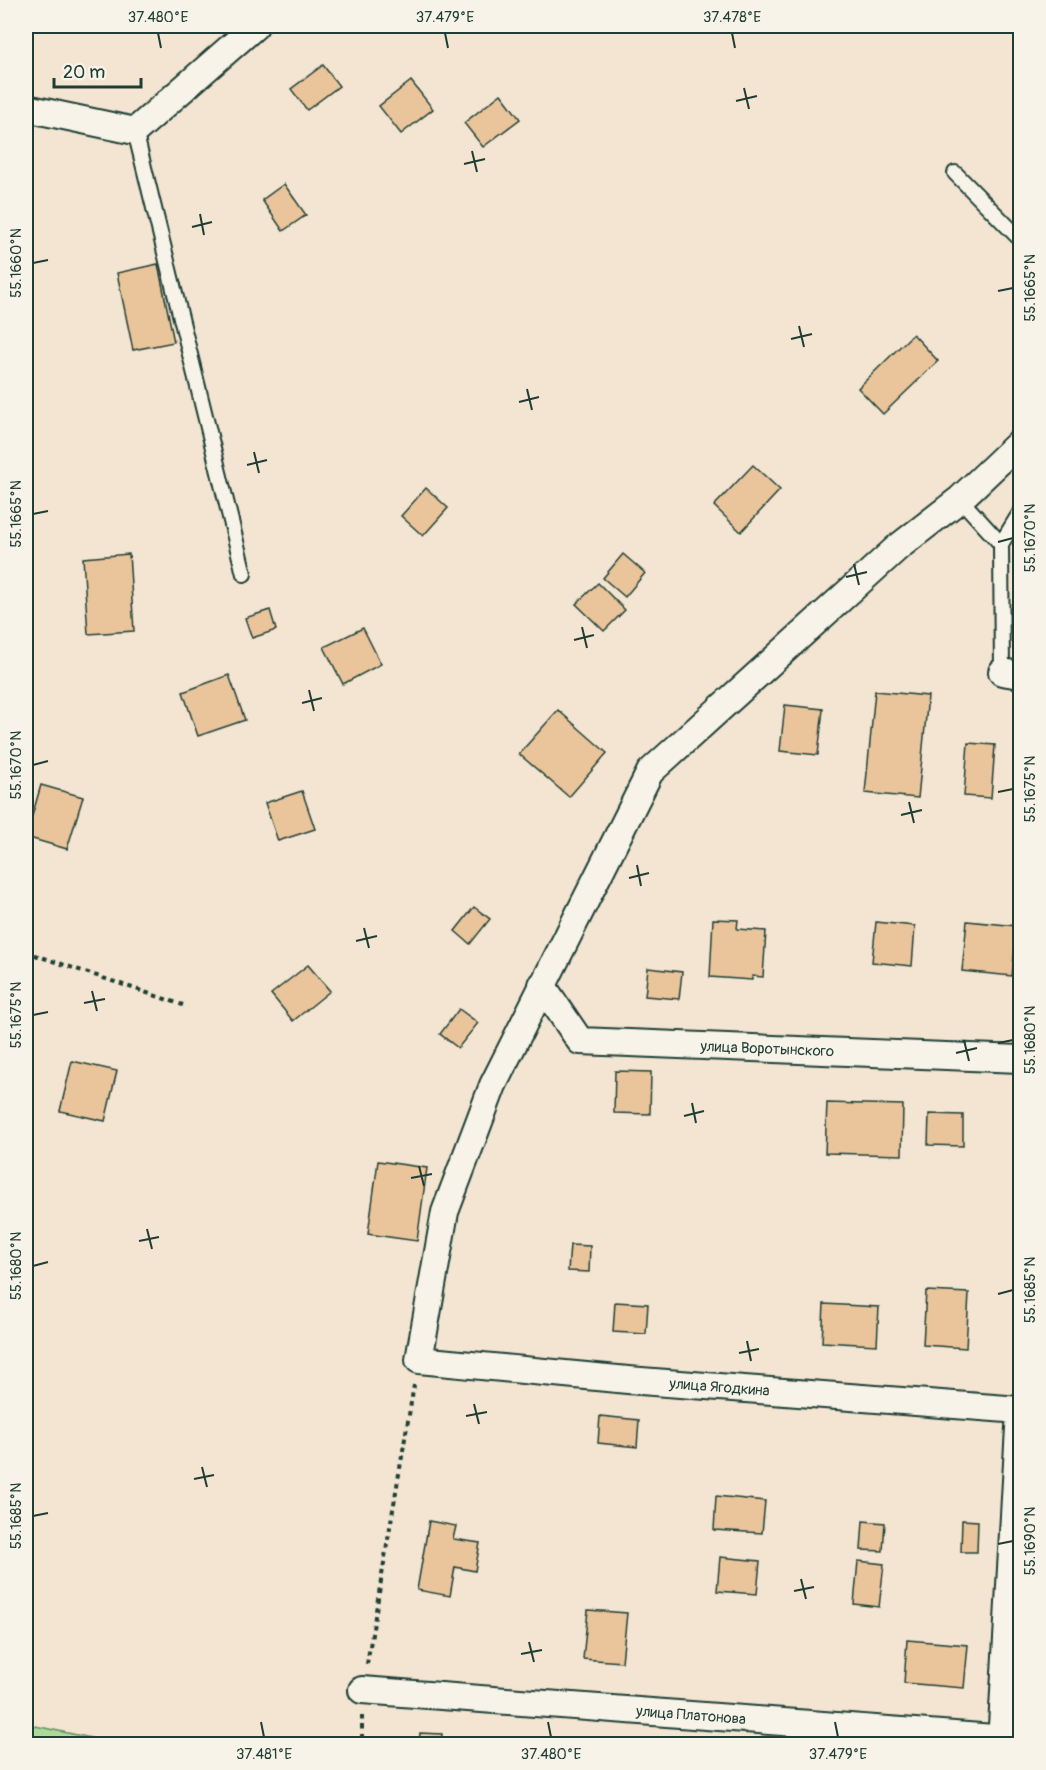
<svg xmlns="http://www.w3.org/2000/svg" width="1046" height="1770" font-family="Pangolin,sans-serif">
<rect width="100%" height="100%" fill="#f3e5d1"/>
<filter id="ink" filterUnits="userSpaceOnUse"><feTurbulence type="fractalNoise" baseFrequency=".0167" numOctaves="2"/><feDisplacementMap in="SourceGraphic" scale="12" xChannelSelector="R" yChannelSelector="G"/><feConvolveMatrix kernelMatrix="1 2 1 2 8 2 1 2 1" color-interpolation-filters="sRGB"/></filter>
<g filter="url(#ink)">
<polygon fill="#aeda98" stroke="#668c66" stroke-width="1.5" points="26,1724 119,1744 26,1744"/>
<g fill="#eac59b" stroke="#1f3d34" stroke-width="1.5">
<polygon points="323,65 339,86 307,110 291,89"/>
<polygon points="411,81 433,109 401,134 379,106"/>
<polygon points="501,94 520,119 483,147 464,123"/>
<polygon points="284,184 306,215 283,231 262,200"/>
<polygon points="158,264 174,342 133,350 117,273"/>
<polygon points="913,334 938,361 883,414 858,388"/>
<polygon points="753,465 780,490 741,532 714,506"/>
<polygon points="426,488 448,508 423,536 401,516"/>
<polygon points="129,554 134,631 88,634 83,558"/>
<polygon points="623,554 645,573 625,597 603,578"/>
<polygon points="598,583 625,610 604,631 576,604"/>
<polygon points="270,610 276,630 252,638 245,618"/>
<polygon points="363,628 381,664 343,684 324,647"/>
<polygon points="229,675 245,720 198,736 183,692"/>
<polygon points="875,691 928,696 918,798 865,793"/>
<polygon points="785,705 823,709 818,755 780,751"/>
<polygon points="558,710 607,753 569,797 519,754"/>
<polygon points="968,743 995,745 991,798 964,796"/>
<polygon points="41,785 83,797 67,849 26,837"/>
<polygon points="302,791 315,829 278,841 265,803"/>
<polygon points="474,907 490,919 470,944 455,931"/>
<polygon points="713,919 738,920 737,929 766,931 763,977 752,976 752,980 710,977"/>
<polygon points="967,921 1017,926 1012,976 962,971"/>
<polygon points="876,922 915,926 912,966 872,962"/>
<polygon points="308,965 330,991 293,1021 271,994"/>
<polygon points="648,968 682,972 679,999 645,996"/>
<polygon points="459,1009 478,1023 458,1048 440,1034"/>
<polygon points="72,1061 117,1071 105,1121 60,1111"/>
<polygon points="615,1071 651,1072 650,1114 614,1113"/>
<polygon points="827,1103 903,1105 902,1155 825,1153"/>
<polygon points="929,1114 963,1115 963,1146 928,1145"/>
<polygon points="378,1161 427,1168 417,1241 368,1234"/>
<polygon points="570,1245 590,1246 589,1272 568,1271"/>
<polygon points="926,1291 969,1293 966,1348 923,1345"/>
<polygon points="615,1302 648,1304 646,1334 613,1332"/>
<polygon points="824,1304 879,1307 877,1345 822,1342"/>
<polygon points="600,1416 639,1420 637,1447 598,1443"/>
<polygon points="716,1496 765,1501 762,1533 714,1530"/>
<polygon points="962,1520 978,1521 977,1552 961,1552"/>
<polygon points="429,1521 456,1526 453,1539 480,1543 475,1571 455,1567 450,1596 417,1590"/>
<polygon points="863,1521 885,1523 883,1551 861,1550"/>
<polygon points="720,1557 760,1561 757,1594 717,1591"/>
<polygon points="858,1561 884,1564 879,1607 854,1604"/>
<polygon points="588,1610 627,1613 622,1662 583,1659"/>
<polygon points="907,1640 968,1645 964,1688 904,1683"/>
<polygon points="420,1733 442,1734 441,1744 419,1744"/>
</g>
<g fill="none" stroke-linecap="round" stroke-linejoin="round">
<defs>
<g id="service">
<polyline points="135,131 244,574"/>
<polyline points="955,173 1020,239"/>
<polyline points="960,499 1001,544 1002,672"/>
<polyline points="1001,544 1020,513"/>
</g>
<g id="minor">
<polyline points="26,108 135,131 255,26"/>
<path id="s1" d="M1020,442L960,499L897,548L650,772L493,1085L445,1212L419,1360L628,1380L1020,1410"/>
<polyline points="1002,672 1020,675"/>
<path id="s2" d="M542,985L580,1041L1020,1059"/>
<path id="s3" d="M362,1690L1020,1740"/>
<polyline points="1001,1744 1020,1410"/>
</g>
</defs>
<use href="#service" stroke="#1f3d34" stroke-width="18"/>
<use href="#minor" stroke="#1f3d34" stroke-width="30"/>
<g stroke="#1f3d34" stroke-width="4" stroke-dasharray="4.5 4.5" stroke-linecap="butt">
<polyline points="26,952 183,1005"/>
<polyline points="367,1664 414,1385"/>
<polyline points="362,1716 362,1744"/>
</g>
<use href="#service" stroke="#f7f3e8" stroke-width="14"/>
<use href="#minor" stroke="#f7f3e8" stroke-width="26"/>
</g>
</g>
<path fill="none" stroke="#1f3d34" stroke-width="2" d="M158,33L161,48M445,33L448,48M732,33L735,48M744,88L749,109M736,101L757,96M472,151L477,172M464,164L485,159M200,214L204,235M192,227L212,222M33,263L48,260M998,291L1013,288M799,326L804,347M791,339L812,334M527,389L532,410M519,402L539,397M254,452L259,473M247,465L267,460M33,514L48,511M998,542L1013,538M854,564L859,585M846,577L867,572M582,627L587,648M574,640L594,635M309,690L314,711M302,703L322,698M33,765L48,761M998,792L1013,789M909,802L914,823M901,815L922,810M637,865L641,886M629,878L649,873M364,928L369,948M356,941L377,936M92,991L97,1011M84,1003L105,999M33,1015L48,1012M964,1040L969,1061M998,1043L1013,1040M956,1053L977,1048M692,1103L696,1123M684,1116L704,1111M419,1166L424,1186M411,1178L432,1174M147,1229L152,1249M139,1241L159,1237M33,1266L48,1262M998,1294L1013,1290M747,1341L751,1361M739,1353L759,1349M474,1404L479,1424M466,1416L487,1412M202,1467L207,1487M194,1479L214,1475M33,1516L48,1513M998,1544L1013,1541M801,1579L806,1599M794,1591L814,1587M529,1642L534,1662M521,1654L542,1650M261,1722L264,1737M548,1722L551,1737M835,1722L838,1737"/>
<g text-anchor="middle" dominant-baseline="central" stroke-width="4.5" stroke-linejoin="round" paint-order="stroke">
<g font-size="15" fill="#1f3d34" stroke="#f7f3e8">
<text stroke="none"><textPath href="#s2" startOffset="255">улица Воротынского</textPath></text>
<text stroke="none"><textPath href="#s1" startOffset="1434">улица Ягодкина</textPath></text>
<text stroke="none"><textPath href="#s3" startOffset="330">улица Платонова</textPath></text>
</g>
</g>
<rect width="1046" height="1770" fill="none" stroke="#f7f3e8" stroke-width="66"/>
<path d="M54 78v9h87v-9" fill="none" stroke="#1f3d34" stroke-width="3"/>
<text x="63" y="78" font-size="18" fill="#1f3d34" stroke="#f7f3e8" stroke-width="4.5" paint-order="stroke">20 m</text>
<rect x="33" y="33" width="980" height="1704" fill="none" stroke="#1f3d34" stroke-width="2"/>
<g font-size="15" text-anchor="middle" fill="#1f3d34">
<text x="158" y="22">37.480°E</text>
<text x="445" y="22">37.479°E</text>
<text x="732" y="22">37.478°E</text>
<text transform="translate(16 263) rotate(-90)" y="5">55.1660°N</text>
<text transform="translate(1030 288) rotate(-90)" y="5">55.1665°N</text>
<text transform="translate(16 514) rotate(-90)" y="5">55.1665°N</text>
<text transform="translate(1030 538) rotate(-90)" y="5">55.1670°N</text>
<text transform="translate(16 765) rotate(-90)" y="5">55.1670°N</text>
<text transform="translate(1030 789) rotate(-90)" y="5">55.1675°N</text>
<text transform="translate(16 1015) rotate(-90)" y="5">55.1675°N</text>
<text transform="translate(1030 1040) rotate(-90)" y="5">55.1680°N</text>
<text transform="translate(16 1266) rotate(-90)" y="5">55.1680°N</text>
<text transform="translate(1030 1290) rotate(-90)" y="5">55.1685°N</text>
<text transform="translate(16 1516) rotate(-90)" y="5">55.1685°N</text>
<text transform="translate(1030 1541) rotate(-90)" y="5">55.1690°N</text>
<text x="264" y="1759">37.481°E</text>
<text x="551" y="1759">37.480°E</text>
<text x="838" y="1759">37.479°E</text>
</g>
</svg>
